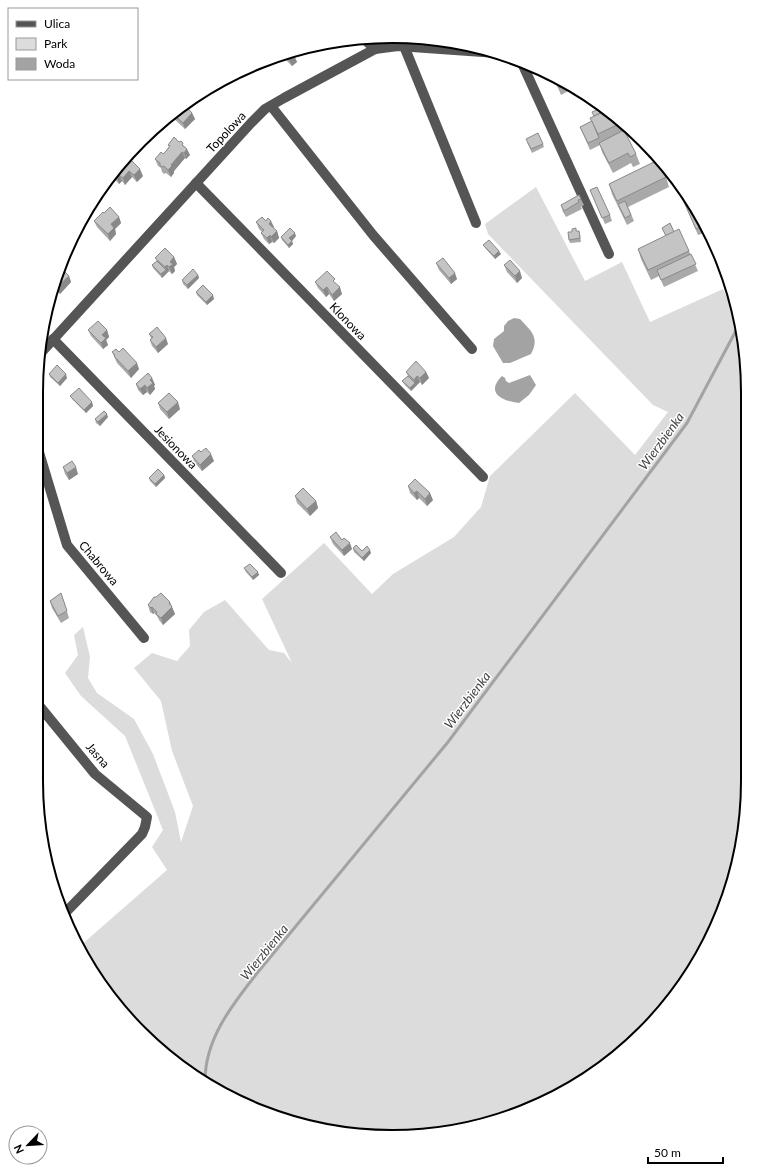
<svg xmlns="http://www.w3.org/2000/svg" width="784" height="1173" font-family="Lato,sans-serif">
<rect width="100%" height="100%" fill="#fff"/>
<g fill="#dcdcdc">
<polygon points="369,37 439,39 456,43 396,39 375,43"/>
<polygon points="536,187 585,281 622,262 650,322 723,289 727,298 732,290 736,300 747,369 745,828 711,938 659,1016 570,1089 462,1130 368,1136 256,1110 175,1063 96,979 80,946 167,870 152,847 163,830 125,736 81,696 65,673 78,655 74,635 83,627 90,657 88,678 97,693 134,719 153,754 175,812 181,842 193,806 172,751 161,701 134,668 152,653 177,661 190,646 189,630 204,612 225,600 269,650 284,653 292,663 262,599 324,543 372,594 393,574 454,537 481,507 490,476 575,393 635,455 668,412 653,405 488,234 485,224"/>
</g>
<g fill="#a3a3a3">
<path d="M514,318L520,319C531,331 540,337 531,354L510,363H503L493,346L494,339L504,331V326L508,321Z"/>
<path d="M530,375L536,385L529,395L519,403C502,401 485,393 502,376L505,378L506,381L509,383Z"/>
</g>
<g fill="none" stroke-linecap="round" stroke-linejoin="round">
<path stroke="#a3a3a3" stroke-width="3" d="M205,1081C205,1038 233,1004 258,972L448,742L687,423L740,323"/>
<g stroke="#555" stroke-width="10">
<polyline points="363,38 375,49"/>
<polyline points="404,46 476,223"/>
<polyline points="521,61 609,254"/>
<polyline points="271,106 373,235 472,349"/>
<polyline points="196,183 483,477"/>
<polyline points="53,339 281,573"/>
<polyline points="39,355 251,123 265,109 284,98 375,49 398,46 497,53"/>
<polyline points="38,449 67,545 144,638"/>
<polyline points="37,703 95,774 147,817 145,827 142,834 64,914"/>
</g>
</g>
<g fill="#a9a9a9">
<polygon points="299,48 293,54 297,62 292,66 281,55"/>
<polygon points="553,76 570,84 576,88 573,90 572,89 561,95"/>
<polygon points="603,107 627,124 632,129 625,133 636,154 640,164 633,167 631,163 613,173 602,152 600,145 590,150 580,127 592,121 594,116"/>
<polygon points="175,109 192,113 195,119 185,129 172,117 171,114"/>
<polygon points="179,142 184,146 190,155 186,159 185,158 174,171 174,173 171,177 166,173 164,174 162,172 161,168 158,166 155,159 163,154 169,147 168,145"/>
<polygon points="527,142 543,144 544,147 532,153"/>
<polygon points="643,142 655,155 649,158 644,149 642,143"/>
<polygon points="124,157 143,176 137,182 132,177 125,185 122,181 119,184 112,176"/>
<polygon points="666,177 669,187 628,207 634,221 627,225 612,194 609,184"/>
<polygon points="590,190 610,215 612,221 605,224"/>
<polygon points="581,199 584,205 581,207 582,209 566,217 563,212 561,205"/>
<polygon points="684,202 704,225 707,232 698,235"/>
<polygon points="104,213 119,217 121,223 115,229 116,234 110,241 97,227 94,221"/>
<polygon points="266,221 274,227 273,228 277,231 279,238 274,243 272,242 269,244 264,239 261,233 262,232 259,229 256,222"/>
<polygon points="662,228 674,232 689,251 698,271 664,287 659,276 651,280 641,259 638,249 666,236"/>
<polygon points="577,231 579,231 580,234 581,242 570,243 569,240"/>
<polygon points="296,236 292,241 293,244 289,248 282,240 281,237"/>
<polygon points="483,245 501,254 495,259 485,248"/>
<polygon points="174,257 177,264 174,267 175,271 172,274 169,271 162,278 153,268 152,265 157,261 155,258"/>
<polygon points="436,263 457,279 451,284 439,270"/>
<polygon points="504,265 522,278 517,283 507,272"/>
<polygon points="62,269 69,276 71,282 60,294 56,290"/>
<polygon points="198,275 199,278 188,289 183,284 182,280"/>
<polygon points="315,282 336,284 342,294 334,301 329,294 326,297 318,288"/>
<polygon points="196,292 214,299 207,305 197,295"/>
<polygon points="88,330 107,330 109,337 106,340 108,345 103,349 91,336"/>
<polygon points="149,334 168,344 158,353 152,346 150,340 151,338"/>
<polygon points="112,352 119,352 139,369 131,378 117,363"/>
<polygon points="406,372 426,372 429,378 422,385 420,382 411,391 404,384 402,381 408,376"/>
<polygon points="49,374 67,378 60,386 50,377"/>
<polygon points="152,378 155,385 154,386 155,389 150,395 147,392 143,395 138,390 136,384"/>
<polygon points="70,396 92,402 93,406 86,413 72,399"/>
<polygon points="158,403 180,409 169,419 160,409"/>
<polygon points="108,417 100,426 96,423 95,419"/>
<polygon points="201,452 214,461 202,471 195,463 192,456"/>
<polygon points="63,467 78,474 69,480 65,474"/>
<polygon points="164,475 165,478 156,487 150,481 149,478"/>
<polygon points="408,486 433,500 427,506 419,498 417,500 410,493"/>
<polygon points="295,496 316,501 318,508 310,516 297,503"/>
<polygon points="330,537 342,540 352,549 344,556 333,544"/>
<polygon points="353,548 362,551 371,553 364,561 354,552"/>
<polygon points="244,568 259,575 253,580 246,572"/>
<polygon points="61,593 69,618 61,623 52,608 50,601"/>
<polygon points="148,605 171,606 175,614 163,625 159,620 157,616 154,613 153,614 150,612"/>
</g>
<g fill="#898989">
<polygon points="299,48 291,56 290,52"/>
<polygon points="294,55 297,62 292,66 289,60"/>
<polygon points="192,113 195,119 185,129 183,123"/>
<polygon points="187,149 190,155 186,159 184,153"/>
<polygon points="182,152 185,158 174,171 174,173 171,177 168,170 171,165"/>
<polygon points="140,169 143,176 137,182 134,175"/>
<polygon points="129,171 132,177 125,185 123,178"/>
<polygon points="119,175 122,181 119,184 117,177"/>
<polygon points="119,217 121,223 115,229 116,234 110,241 108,234 111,224"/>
<polygon points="271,221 274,227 271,230 269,224"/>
<polygon points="277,231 279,238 274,243 271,237"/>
<polygon points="295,233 296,236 291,242 289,238"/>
<polygon points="270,235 272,242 269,244 267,238"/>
<polygon points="292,241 293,244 289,248 288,245"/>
<polygon points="499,251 501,254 495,259 494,256"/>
<polygon points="174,257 177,264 174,267 175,271 172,274 169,267 170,262"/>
<polygon points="167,265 169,271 167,273 165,267"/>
<polygon points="166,270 167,273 162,278 161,274"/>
<polygon points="520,271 522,278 517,283 515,276"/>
<polygon points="455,273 457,279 451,284 449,278"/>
<polygon points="198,275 199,278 188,289 187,285"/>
<polygon points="69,276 71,282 60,294 57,287"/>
<polygon points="327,287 329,294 326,297 323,290"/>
<polygon points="340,287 342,294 334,301 332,295"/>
<polygon points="213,295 214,299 207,305 206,302"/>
<polygon points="107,330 109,337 106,340 108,345 103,349 101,343 102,335"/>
<polygon points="166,338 168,344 158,353 156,347"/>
<polygon points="137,363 139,369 131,378 128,371"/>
<polygon points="426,372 429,378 422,385 420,378"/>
<polygon points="66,374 67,378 60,386 58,383"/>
<polygon points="417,376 420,382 416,386 414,380"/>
<polygon points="152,378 155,385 154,386 155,389 150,395 147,388 150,380"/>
<polygon points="415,383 416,386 411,391 410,388"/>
<polygon points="145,385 147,392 143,395 140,389"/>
<polygon points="92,402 93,406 86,413 84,410"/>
<polygon points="178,402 180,409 169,419 167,412"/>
<polygon points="107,414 108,417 100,426 98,422"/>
<polygon points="211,454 214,461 202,471 200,465"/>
<polygon points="76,467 78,474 69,480 67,473"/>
<polygon points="164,475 165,478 156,487 155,484"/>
<polygon points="417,491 419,498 417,500 414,493"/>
<polygon points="430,493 433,500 427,506 425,499"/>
<polygon points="316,501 318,508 310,516 307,509"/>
<polygon points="350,543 352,549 344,556 342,550"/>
<polygon points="370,550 371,553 364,561 362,558"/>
<polygon points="258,572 259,575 253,580 252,577"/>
<polygon points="170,602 175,614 163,625 161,618 169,603"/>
<polygon points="152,607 154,613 153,614 151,608"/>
<polygon points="39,648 41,654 37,657 37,649"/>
</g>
<g fill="#c4c4c4" stroke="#898989">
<polygon points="291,52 294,55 289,60 284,54"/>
<polygon points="553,76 569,83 559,88"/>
<polygon points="184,104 192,113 183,123 172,113 175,109"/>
<polygon points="603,107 607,110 594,116 592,112"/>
<polygon points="607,110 623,122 598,134 590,118"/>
<polygon points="592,121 599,138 588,143 580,127"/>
<polygon points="624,130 636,154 630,157 628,153 609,163 599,143"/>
<polygon points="538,133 543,144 531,149 526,139"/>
<polygon points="174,137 179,142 181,141 183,143 182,145 187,149 184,153 182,152 171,165 172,166 168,170 164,166 162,167 160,165 160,163 155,159 161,152 163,154 167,150 170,146 168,145"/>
<polygon points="643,142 650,150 647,152 642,143"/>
<polygon points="126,155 140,169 134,175 129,171 123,178 119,175 117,177 113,174"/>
<polygon points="658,160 666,177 617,201 609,184"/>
<polygon points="597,187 610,215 602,218 590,190"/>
<polygon points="579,195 581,199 578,200 579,202 564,211 561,205"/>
<polygon points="690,200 701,218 704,225 696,229 684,202"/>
<polygon points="625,201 631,215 625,218 618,204"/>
<polygon points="110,207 119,217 111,224 114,228 108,234 94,221 103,212 104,213"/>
<polygon points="262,217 266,221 268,218 271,221 269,224 277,231 271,237 270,235 267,238 261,233 264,230 256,222"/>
<polygon points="670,223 674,232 666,236 662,228"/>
<polygon points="290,228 295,233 289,238 292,241 288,245 281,237"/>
<polygon points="576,228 576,231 579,231 580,238 569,240 568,232 572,232 572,229"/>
<polygon points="679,229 689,251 648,270 638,249"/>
<polygon points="489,240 499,251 494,256 483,245"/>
<polygon points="165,248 174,257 170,262 173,264 169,267 167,265 165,267 155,258"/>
<polygon points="691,254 696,264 661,280 657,270"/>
<polygon points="443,258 455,273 449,278 436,263"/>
<polygon points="510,260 520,271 515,276 504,265"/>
<polygon points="157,261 166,270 161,274 152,265"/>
<polygon points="62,269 69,276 57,287"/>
<polygon points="193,269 198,275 187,285 182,280"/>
<polygon points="327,271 335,279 333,281 340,287 332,295 327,287 323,290 315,282"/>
<polygon points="203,285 213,295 206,302 196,292"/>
<polygon points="98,321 107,330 102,335 106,338 101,343 88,330"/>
<polygon points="157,327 166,338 156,347 150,340 153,337 149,334"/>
<polygon points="123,348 137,363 128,371 114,356 115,355 112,352 116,349 119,352"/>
<polygon points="416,361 426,372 420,378 417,376 414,380 406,372"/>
<polygon points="57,365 66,374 58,383 49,374"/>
<polygon points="148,373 152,378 150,380 153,383 147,388 145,385 140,389 136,384"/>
<polygon points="408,376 415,383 410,388 402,381"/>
<polygon points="79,388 92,402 84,410 70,396"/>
<polygon points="169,393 178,402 167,412 158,403"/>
<polygon points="104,411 107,414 98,422 95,419"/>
<polygon points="206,448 211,454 200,465 192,456 199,450 201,452"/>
<polygon points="72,461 76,467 67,473 63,467"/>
<polygon points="158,469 164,475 155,484 149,478"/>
<polygon points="415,479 430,493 425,499 417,491 414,493 408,486"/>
<polygon points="303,488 316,501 307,509 295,496"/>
<polygon points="336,532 342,540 344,538 350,543 342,550 330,537"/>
<polygon points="356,545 362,551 367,546 370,550 362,558 353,548"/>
<polygon points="250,564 258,572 252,577 244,568"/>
<polygon points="61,593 67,611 58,616 50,601"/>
<polygon points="161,593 170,602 169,603 172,607 161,618 156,614 157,612 152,607 151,608 148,605 154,597 156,597"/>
</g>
<g text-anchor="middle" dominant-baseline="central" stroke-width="3" stroke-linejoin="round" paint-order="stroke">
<g font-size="12" fill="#000" stroke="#fff">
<text transform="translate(226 132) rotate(-47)">Topolowa</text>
<text transform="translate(348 321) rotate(46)">Klonowa</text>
<text transform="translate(176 447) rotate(46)">Jesionowa</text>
<text transform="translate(99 563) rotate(50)">Chabrowa</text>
<text transform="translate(98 755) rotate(49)">Jasna</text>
</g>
<g font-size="13" font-style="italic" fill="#444" stroke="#fff">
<text transform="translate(661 441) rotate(-54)">Wierzbienka</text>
<text transform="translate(467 700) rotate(-53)">Wierzbienka</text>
<text transform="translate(264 952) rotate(-51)">Wierzbienka</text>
</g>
</g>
<path d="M0 0H784V1173H0ZM392 43H392A349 349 0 0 1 741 392V781A349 349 0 0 1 392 1130H392A349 349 0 0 1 43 781V392A349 349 0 0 1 392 43Z" fill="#fff" fill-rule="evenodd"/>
<path fill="none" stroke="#000" stroke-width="2" d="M392 43H392A349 349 0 0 1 741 392V781A349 349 0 0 1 392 1130H392A349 349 0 0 1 43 781V392A349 349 0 0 1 392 43Z"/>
<rect x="8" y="8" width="130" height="72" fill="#ffffff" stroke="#999999"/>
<rect x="16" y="21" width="20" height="6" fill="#555555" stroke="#999999"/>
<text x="44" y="28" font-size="12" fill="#000000">Ulica</text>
<rect x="16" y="38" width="20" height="12" fill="#dcdcdc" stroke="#999999"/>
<text x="44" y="48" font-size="12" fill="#000000">Park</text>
<rect x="16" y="58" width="20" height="12" fill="#a3a3a3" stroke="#999999"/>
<text x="44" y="68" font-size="12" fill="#000000">Woda</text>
<g transform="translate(28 1145) rotate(245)"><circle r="19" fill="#ffffff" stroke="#999999"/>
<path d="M0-3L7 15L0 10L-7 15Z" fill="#000000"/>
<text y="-6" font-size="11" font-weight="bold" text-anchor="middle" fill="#000000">N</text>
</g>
<path d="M648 1157v6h75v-6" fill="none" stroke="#000000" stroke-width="2"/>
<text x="654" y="1157" font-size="12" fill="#000000" stroke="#ffffff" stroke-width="3" paint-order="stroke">50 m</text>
</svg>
